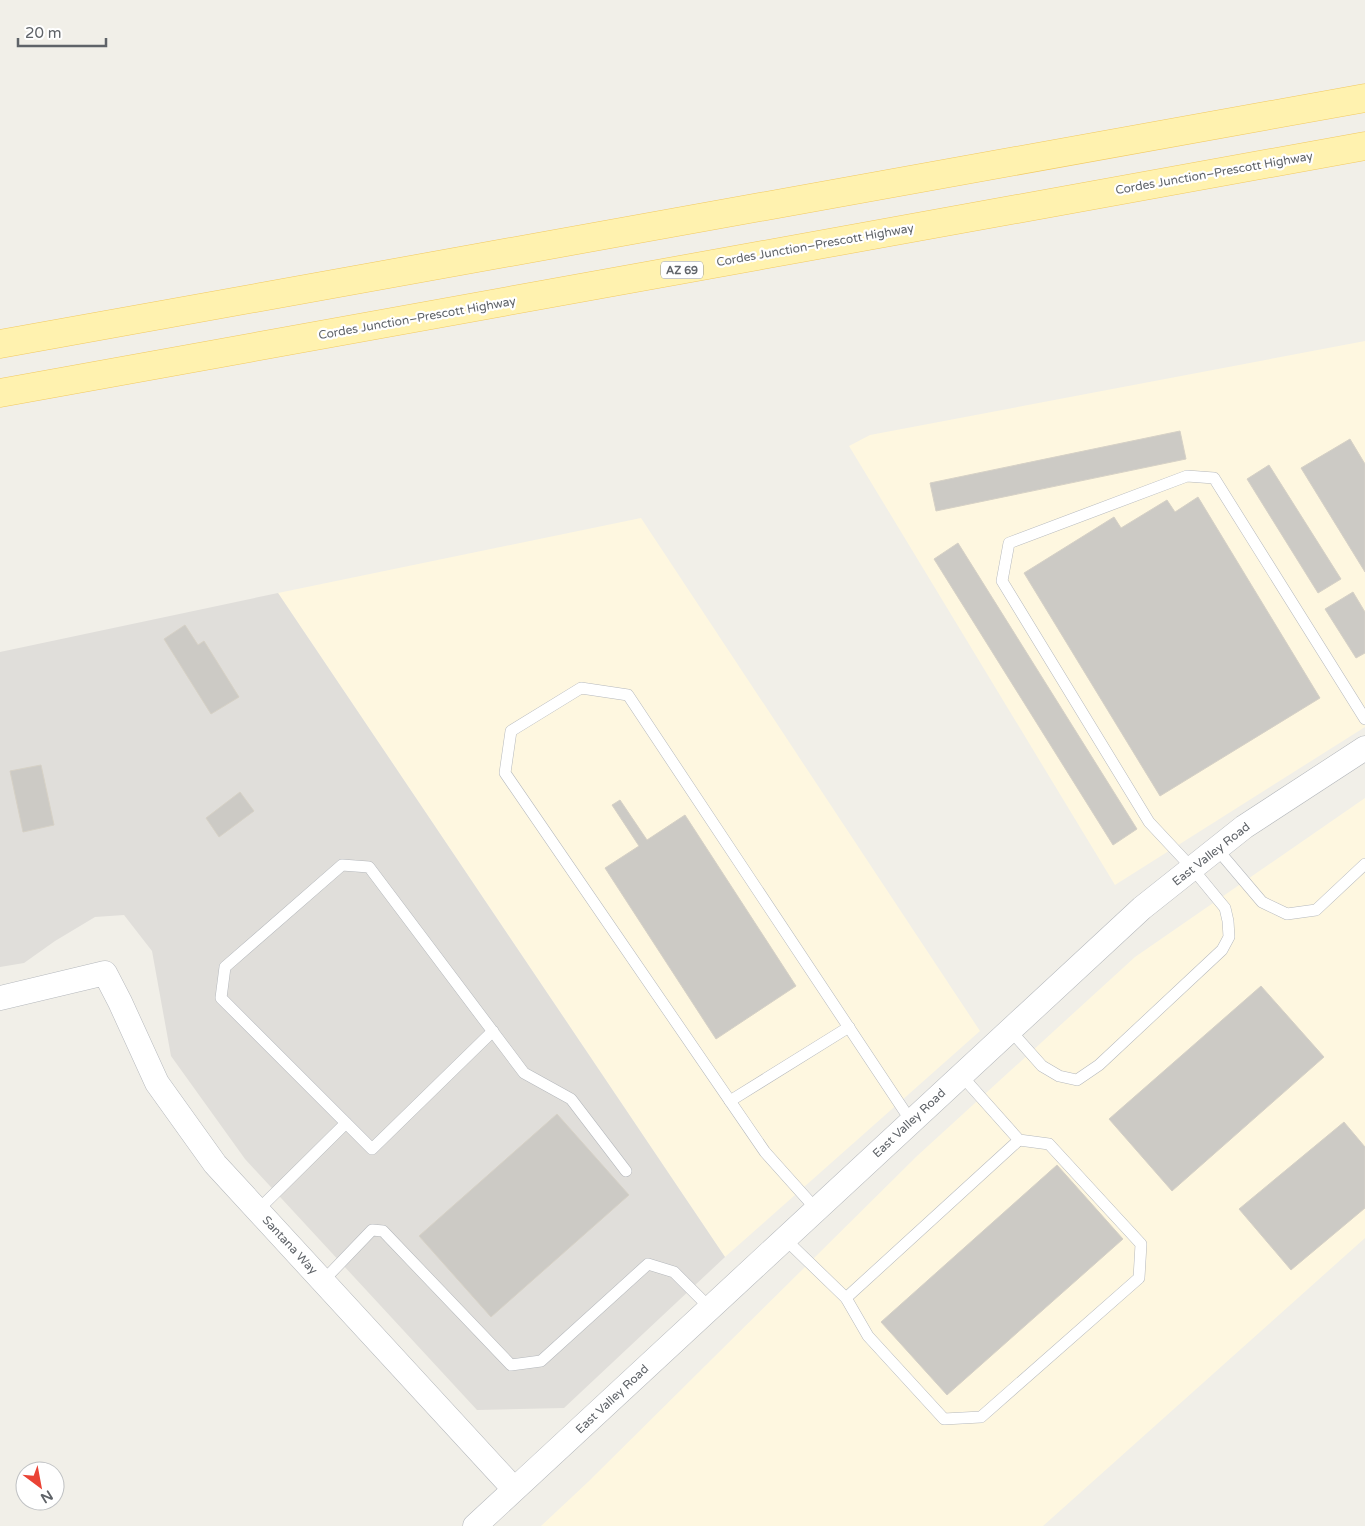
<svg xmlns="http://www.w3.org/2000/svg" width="1365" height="1526" font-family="'Varela Round',sans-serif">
<rect width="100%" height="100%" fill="#f1efe8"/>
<g fill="#fef7e0">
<polygon points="1365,341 1365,727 1115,885 849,446 870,435"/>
<polygon points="641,518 980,1031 725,1257 278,593"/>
<polygon points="1365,798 1365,1238 1043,1526 541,1526 588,1482 917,1156 1135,957"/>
</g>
<polygon fill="#e0deda" points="278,593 725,1257 564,1408 477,1410 245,1159 171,1056 152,951 124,915 95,917 55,941 24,963 0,967 0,652"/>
<g fill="#cccac5" stroke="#d6d1c6">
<polygon points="1180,431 1186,459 936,511 930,483"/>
<polygon points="1350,439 1365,464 1365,572 1301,468"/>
<polygon points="1269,465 1341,579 1318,593 1247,479"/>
<polygon points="1198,497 1320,698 1160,796 1024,573 1114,517 1121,528 1167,500 1175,512"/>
<polygon points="958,543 1137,829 1113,845 934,559"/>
<polygon points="1353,592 1365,612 1365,653 1356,658 1325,609"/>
<polygon points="185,625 198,645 204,641 239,697 211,714 164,639"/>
<polygon points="41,765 54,825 23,832 10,771"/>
<polygon points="240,792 254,811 219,837 206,818"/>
<polygon points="620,800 647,840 685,815 796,986 716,1039 605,868 639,846 612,805"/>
<polygon points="1261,986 1324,1057 1172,1191 1109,1119"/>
<polygon points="557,1114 629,1195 491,1317 419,1236"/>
<polygon points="1344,1122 1365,1147 1365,1208 1291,1270 1239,1209"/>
<polygon points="1057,1165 1123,1239 947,1395 881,1322"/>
</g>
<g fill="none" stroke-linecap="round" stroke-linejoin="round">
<defs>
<g id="service">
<polyline points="1217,849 1262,902 1287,914 1316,910 1365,864"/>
<polyline points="1010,1030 1042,1066 1059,1076 1077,1080 1099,1065 1222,950 1229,937 1228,921 1225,908 1192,868 1149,822 1002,581 1009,543 1187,476 1214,478 1365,719"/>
<polyline points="493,1031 372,1149 221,998 225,967 342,865 369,867 524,1073 571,1099 626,1171"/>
<polyline points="730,1101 849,1027"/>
<polyline points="816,1209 765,1152 505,773 511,731 581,688 628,695 911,1121"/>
<polyline points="258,1210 346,1123"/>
<polyline points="785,1239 846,1298 868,1336 944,1419 981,1417 1139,1278 1141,1244 1049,1144 1019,1140 961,1075"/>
<polyline points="323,1281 372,1230 383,1231 511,1365 541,1361 648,1264 674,1272 710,1308"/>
<polyline points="846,1298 1019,1140"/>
</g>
<g id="minor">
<polyline points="0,998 105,973 120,1002 157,1083 215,1164 514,1489"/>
<polyline points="475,1526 1142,908 1244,827 1365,748"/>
</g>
<g id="primary">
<polyline points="0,344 1365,98"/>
<polyline points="0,393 1365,146"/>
</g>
</defs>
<use href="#service" stroke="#b5b8bc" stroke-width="12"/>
<use href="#minor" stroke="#b5b8bc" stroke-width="25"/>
<use href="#primary" stroke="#f2c960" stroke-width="29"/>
<use href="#service" stroke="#fff" stroke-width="11"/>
<use href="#minor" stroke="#fff" stroke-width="24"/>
<use href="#primary" stroke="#fff2af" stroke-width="28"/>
</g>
<g text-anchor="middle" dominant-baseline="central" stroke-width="4.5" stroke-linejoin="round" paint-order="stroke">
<rect fill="#fff" stroke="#8f9295" stroke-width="1" x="661" y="261.5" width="42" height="17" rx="4"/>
<g font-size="11" font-weight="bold" fill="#5f6368">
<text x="682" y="270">AZ 69</text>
</g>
<g font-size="12" fill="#5f6368" stroke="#fff">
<text transform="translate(1214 173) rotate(-10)">Cordes Junction–Prescott Highway</text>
<text transform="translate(815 245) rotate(-10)">Cordes Junction–Prescott Highway</text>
<text transform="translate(417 318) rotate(-10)">Cordes Junction–Prescott Highway</text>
<text transform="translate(1211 854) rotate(-38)">East Valley Road</text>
<text transform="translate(909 1123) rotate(-43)">East Valley Road</text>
<text transform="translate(290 1245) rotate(47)">Santana Way</text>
<text transform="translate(612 1399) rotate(-43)">East Valley Road</text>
</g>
</g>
<g transform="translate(40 1486) rotate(148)"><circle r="24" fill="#ffffff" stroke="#bfc1c3"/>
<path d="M0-4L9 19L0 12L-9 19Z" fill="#ea4335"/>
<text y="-8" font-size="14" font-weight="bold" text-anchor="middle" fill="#5f6368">N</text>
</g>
<path d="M18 38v8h88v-8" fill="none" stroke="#5f6368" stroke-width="2.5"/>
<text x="25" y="38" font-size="15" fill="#5f6368" stroke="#ffffff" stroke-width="4" paint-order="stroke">20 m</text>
</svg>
